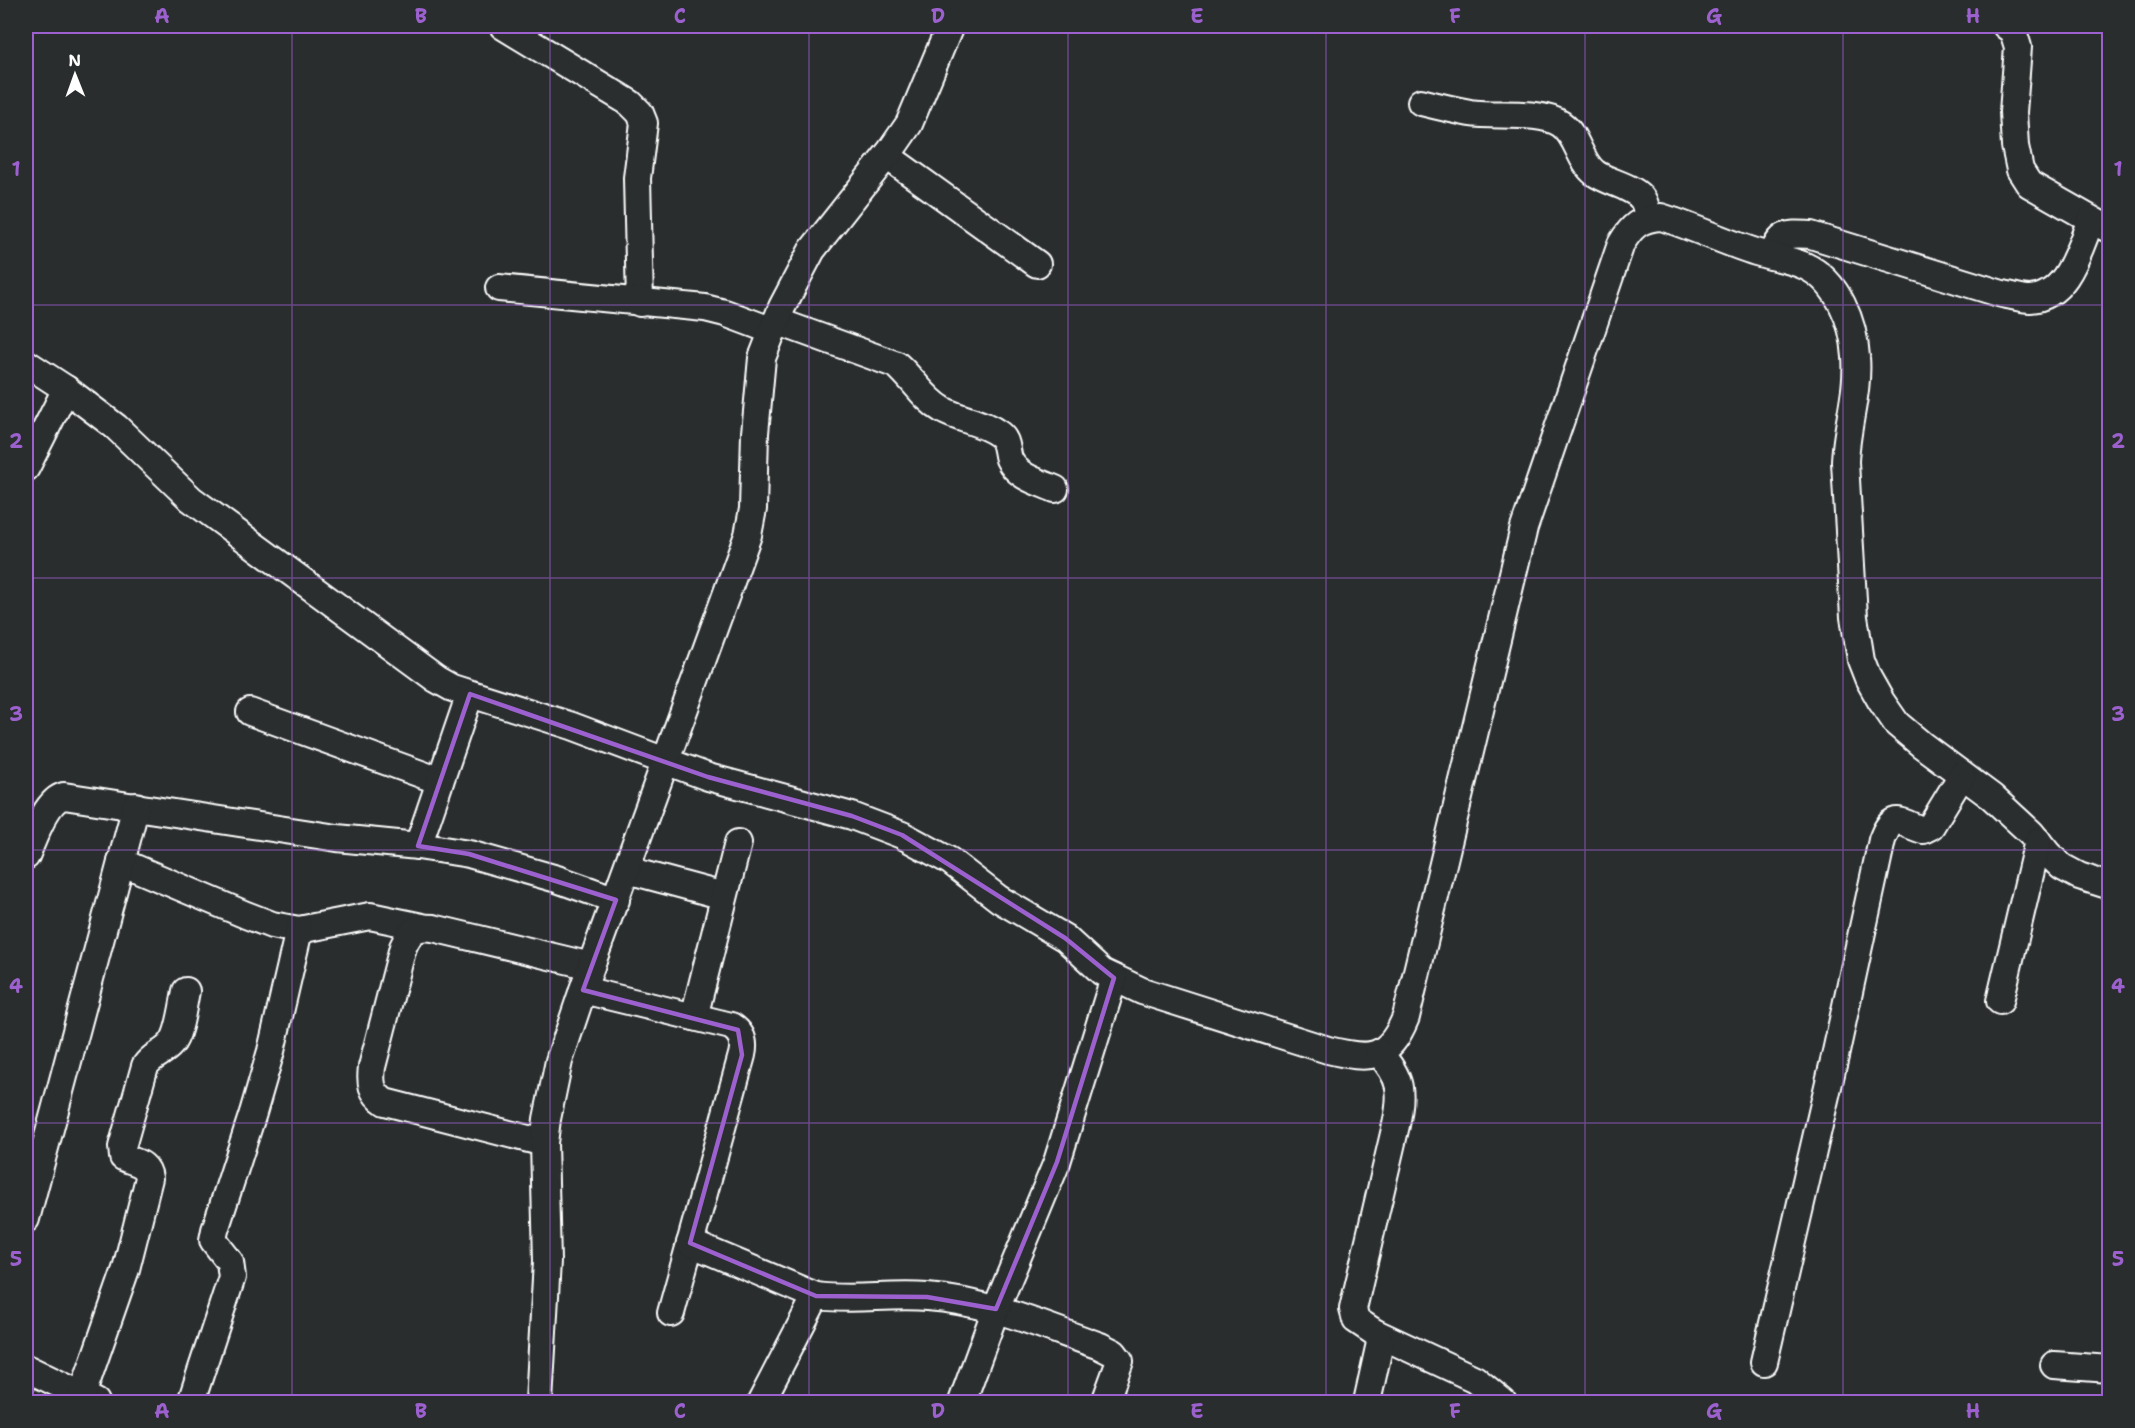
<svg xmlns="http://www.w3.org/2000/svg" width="2135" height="1428" font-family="'Shantell Sans',sans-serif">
<rect width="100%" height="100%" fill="#2a2d2e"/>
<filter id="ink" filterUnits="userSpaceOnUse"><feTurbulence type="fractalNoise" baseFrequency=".0167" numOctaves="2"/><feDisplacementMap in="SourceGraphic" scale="12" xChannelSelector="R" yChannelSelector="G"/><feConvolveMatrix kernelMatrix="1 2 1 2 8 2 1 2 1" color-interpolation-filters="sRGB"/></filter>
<g filter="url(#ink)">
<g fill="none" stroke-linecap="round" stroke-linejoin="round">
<defs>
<g id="minor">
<polyline points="503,26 630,103 640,113 644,123 637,178 640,303"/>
<polyline points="2006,26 2013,31 2018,47 2013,112 2015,146 2020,170 2029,184 2110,230"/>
<path d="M1421,102C1437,106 1454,110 1470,113C1495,117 1540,110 1561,124C1578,136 1579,161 1595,173C1609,183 1634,186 1643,200C1646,205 1647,212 1648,218"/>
<polyline points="887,156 1037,264"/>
<path d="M1772,256C1781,232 1787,234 1811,235L2002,294C2011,295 2021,299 2030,299C2068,297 2079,248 2091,220"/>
<polyline points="499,288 705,308 725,313 773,331"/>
<path d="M776,321L897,365C914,380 924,399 943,410C961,420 983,422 999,434C1008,441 1006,450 1009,459C1017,477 1039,482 1055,489"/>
<path d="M26,363L66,389L116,427L191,499L436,679L452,688L572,726L708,777L852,816L902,835L950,861L999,899L1065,938L1102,972L1142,991L1328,1050C1370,1060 1388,1061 1406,1017L1524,528L1621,244C1631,227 1640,218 1661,217C1694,227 1724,242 1756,252C1772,257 1789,259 1805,266C1838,281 1854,323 1856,357C1859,392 1846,427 1845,462L1854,617L1861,660L1868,678L1881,701L1897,724L1922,745L1992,797L2031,833L2048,854L2062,867L2079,876L2110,886"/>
<polyline points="26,468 66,389"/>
<polyline points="250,712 440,781"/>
<polyline points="418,846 470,694"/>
<path d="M26,856C33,840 46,800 64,796L337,838L418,846L469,854L557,879L616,900"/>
<polyline points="121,862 246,915 272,925 299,930 370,916 422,927"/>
<polyline points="627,870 724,896"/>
<path d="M583,990L731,1026C742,1033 745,1042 742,1055L671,1313"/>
<polyline points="2000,1001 2038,841"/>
<polyline points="694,1017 738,843"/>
<path d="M544,1143L385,1102C371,1093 370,1082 372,1067L403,947C410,931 416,926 433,928L591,966"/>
<polyline points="26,1219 136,806"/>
<path d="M690,1243L816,1296C852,1301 890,1294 927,1297C987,1301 1043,1326 1100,1346L1114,1353L1120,1361L1105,1402"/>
<polyline points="1376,1333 1475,1379 1503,1402"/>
<path d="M1764,1362L1836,1052L1882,840C1893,810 1900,823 1923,830L1931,826L1962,775"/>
<polyline points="2054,1365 2110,1369"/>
<polyline points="26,1368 96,1402"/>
<path d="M82,1395L126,1269L149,1178C147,1162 135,1163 123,1157L122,1147L145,1066C153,1054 163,1054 171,1044C180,1034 183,1005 186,991"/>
<polyline points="191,1402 232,1277 230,1262 213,1240 215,1230 253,1113 271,1051 299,930"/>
<polyline points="539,1402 547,1261 544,1143 547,1119 559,1061 593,960 748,535 753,509 755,433 762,358 782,307 812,250 891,150 909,124 950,26"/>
<polyline points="761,1402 816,1296"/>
<polyline points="962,1402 996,1309 1057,1162 1114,978"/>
<path d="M1367,1402L1380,1343L1377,1334L1356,1320L1353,1309L1396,1125C1403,1092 1402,1078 1379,1053"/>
</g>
</defs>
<use href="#minor" stroke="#fff" stroke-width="30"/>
<use href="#minor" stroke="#2a2d2e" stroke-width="26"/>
</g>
</g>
<path fill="none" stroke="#9c61cf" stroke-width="4.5" stroke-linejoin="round" d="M470,694L708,777L852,816L902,835L1065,938L1114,978L1057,1162L996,1309L927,1297L816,1296L690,1243L742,1055L738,1030L583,990L616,900L469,854L418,846Z"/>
<path fill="none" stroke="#9c61cf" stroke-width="1.5" stroke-opacity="0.55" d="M292,26V1402M550,26V1402M809,26V1402M1068,26V1402M1326,26V1402M1585,26V1402M1843,26V1402M26,305H2110M26,578H2110M26,850H2110M26,1123H2110"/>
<rect width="2135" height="1428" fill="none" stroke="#2a2d2e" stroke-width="66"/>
<g transform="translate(75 75) rotate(359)" stroke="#2a2d2e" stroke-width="4.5" paint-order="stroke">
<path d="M0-4.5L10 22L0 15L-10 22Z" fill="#ffffff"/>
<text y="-9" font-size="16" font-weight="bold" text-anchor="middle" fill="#ffffff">N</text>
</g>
<rect x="33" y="33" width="2069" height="1362" fill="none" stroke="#9c61cf" stroke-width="2"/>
<g font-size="20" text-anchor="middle" font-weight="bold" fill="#9c61cf">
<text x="162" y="23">A</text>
<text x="421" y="23">B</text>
<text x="680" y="23">C</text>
<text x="938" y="23">D</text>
<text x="1197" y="23">E</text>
<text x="1455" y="23">F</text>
<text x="1714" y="23">G</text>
<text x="1973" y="23">H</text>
<text x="16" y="176">1</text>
<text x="2118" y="176">1</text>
<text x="16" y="448">2</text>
<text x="2118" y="448">2</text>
<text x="16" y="721">3</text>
<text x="2118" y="721">3</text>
<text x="16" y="993">4</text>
<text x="2118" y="993">4</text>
<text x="16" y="1266">5</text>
<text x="2118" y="1266">5</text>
<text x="162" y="1418">A</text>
<text x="421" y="1418">B</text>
<text x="680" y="1418">C</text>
<text x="938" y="1418">D</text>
<text x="1197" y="1418">E</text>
<text x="1455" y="1418">F</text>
<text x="1714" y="1418">G</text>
<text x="1973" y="1418">H</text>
</g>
</svg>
